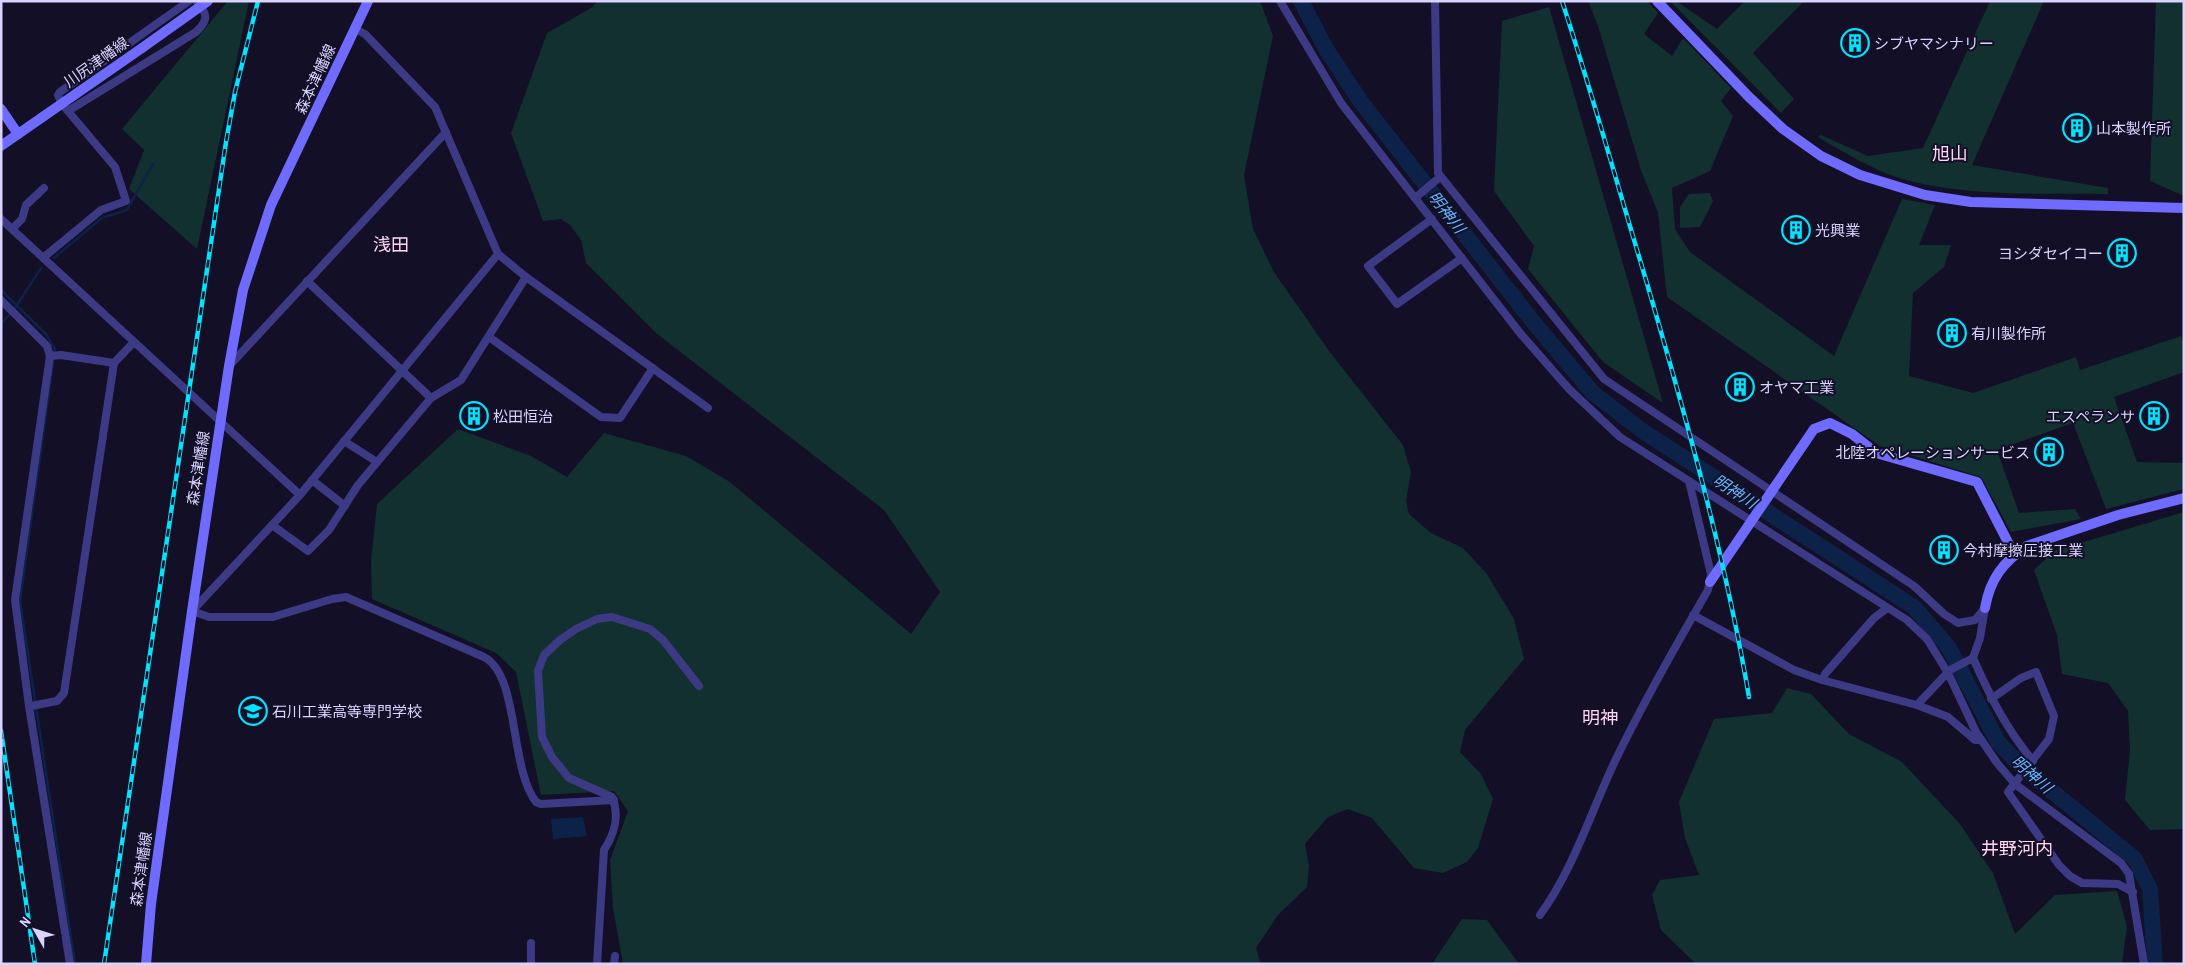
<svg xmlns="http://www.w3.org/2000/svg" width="2185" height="965" font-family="'Archivo Narrow','Noto Sans JP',sans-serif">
<rect width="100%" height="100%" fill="#130f26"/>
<g fill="#12302f">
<polygon points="228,1 249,1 197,249 129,189 144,150 122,129"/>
<polygon points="598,1 1260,1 1273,36 1244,175 1253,229 1274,272 1329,351 1403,445 1411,472 1406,501 1409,514 1431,533 1463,548 1487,574 1514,619 1524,659 1465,730 1460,752 1481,774 1493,799 1478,848 1467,862 1443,873 1414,868 1372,818 1348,809 1328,817 1305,844 1309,866 1307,887 1278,915 1256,948 1261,964 623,964 613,908 610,860 628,811 614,791 541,795 516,672 496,653 372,599 371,561 377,504 458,429 531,456 567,477 604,433 686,456 730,482 911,634 940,592 884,510 656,333 586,263 581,240 570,225 561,219 543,221 511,133 547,33 591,8"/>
<polygon points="1588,1 1647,1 1658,13 1644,34 1672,56 1683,38 1731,88 1721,101 1733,116 1710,171 1672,188 1675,229 1690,252 1834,356 1902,199 1935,205 1919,245 1951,245 1944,267 1913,293 1909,376 1973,393 2076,357 2080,370 2181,336 2184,344 2184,372 2114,397 2137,462 2184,463 2184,489 2106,509 2073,423 1997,450 2019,513 2075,509 2081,519 2011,532 1981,477 1880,446 1667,297 1658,213 1641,170 1598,26"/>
<polygon points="1670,1 1676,1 1717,29 1745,1 1804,1 1753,53 1794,99 1781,113"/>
<path d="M1990,1H2044L1972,165L2108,188V194C2043,193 1974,197 1910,181C1877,173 1847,154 1818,137L1821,135L1868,156L1923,148Z"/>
<polygon points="2156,1 2184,1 2184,196 2150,181"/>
<polygon points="1549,7 1663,403 1603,362 1528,269 1534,246 1494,191 1502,21"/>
<polygon points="1710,193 1713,201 1700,227 1680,228 1680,207 1689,194"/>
<polygon points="2184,512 2184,829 2150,830 2125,800 2130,751 2128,711 2108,683 2062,674 2057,635 2034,570 2054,551"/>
<polygon points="1787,688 1811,694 1849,734 1902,762 1960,824 1993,873 2015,934 2055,895 2117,891 2127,926 2122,964 1696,964 1661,930 1652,895 1660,880 1699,875 1685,838 1679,802 1714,719 1772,713"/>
<polygon points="1462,919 1487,920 1519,964 1432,964"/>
</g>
<polygon fill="#0c2248" points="583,817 587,836 553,839 551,819"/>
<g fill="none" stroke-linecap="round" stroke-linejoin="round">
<g stroke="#0c2248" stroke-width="2.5">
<polyline points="54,258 102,218 127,210 153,164"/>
<polyline points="1,290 46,334 55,349 20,601 75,964"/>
<polyline points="15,308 41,268"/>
<polyline points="1,324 9,315"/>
</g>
<polyline stroke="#0c2248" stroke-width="16" points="1301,1 1326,49 1361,102 1534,323 1593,393 1644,432 1914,607 1949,648 1998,742 2020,765 2135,859 2150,889 2155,964"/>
<g stroke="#3d3a85" stroke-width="8">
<polyline points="1280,1 1341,103 1520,333 1569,389 1620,437 1907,620 1927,639 1948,673 1976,732 1997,763 2015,784 2121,863 2129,874 2144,964"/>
<polyline points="1435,1 1438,173 1604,379 1914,586 1944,614 1958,623 1975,620 1985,608"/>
<path d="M355,29L365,34L435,107L498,254L300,495L192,611L209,617H273L332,599L346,597L484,657C520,676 509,767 536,802L541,804L614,800"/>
<path d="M68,111L196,32C209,20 208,14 196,1"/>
<polyline points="1415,198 1440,177"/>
<polyline points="1,219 300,495"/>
<polyline points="1432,219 1368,266 1397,304 1462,258"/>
<polyline points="12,229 22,219 26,205 44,188"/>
<polyline points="498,254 526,277 708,408"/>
<polyline points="44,257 101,210 126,201 115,167 62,104 58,95 60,92 189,1"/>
<polyline points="307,281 431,398"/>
<polyline points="1,300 47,346 50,356 15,600 29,706 70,964"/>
<polyline points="489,337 601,417 620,418 653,368"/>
<polyline points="50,356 61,355 114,363"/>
<polyline points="230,365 446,132"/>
<polyline points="344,441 377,462"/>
<polyline points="312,480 345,506"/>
<polyline points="272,525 308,551 329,530 358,485 431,398 461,380 526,277"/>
<polyline points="1693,615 1794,670 1822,680 1917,705 1950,670 1973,658 1980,638 1985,608"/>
<path d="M1973,658C1991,698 2005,727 2033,761"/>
<polyline points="1822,680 1825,674 1874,618 1886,609"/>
<polyline points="1991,699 2021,678 2036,672 2054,716 2049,739 2008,792 2059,865 2070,876 2082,883 2118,884 2133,892"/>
<polyline points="1917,705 1948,717 1975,740 1981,740"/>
<polyline points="31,706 57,701 64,693 114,363 133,343"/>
<path d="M1540,915C1574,868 1590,814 1615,761C1643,703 1676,645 1708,590L1711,574L1689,481"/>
<polyline points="531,964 531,943"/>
<path d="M597,964L604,850C615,833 620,816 612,797L569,778L552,757L542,737L538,671L544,655L560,640L576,629L597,619L612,617L650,629L663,640L699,686"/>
<polyline points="614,964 615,956"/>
</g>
<g stroke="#6f6bff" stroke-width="10">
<polyline points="1657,1 1749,97 1783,129 1821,156 1860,175 1925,195 1971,202 2184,208"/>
<polyline points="1,109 18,134"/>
<polyline points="1,146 142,48"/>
<polyline points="1710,582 1814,429 1830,423 1852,434 1876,453 1977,482 2014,554"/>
<path d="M1985,608C1990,579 2003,562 2027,546L2118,515L2184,498"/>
<polyline points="146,964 151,904 192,611 229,366 243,290 271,205 368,1"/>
</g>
<defs>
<g id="rail">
<path d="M1562,1C1592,93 1618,187 1646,280C1686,417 1725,556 1749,697"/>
<polyline points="1,731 35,964"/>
<polyline points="104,964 226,142 235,92 258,1"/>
</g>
</defs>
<use href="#rail" stroke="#00e5ff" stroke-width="4.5"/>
<use href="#rail" stroke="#130f26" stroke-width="2.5" stroke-dasharray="8" stroke-linecap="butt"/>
<polyline stroke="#6f6bff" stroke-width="10" points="142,48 208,1"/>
</g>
<defs>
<symbol id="building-ring" viewBox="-11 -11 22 22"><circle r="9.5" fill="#130f26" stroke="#00e5ff" stroke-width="1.5"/><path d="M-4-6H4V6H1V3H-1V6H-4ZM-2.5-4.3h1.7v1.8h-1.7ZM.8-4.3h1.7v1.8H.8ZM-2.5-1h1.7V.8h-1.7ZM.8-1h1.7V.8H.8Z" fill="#00e5ff"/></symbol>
<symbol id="school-ring" viewBox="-11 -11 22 22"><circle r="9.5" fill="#130f26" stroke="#00e5ff" stroke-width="1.5"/><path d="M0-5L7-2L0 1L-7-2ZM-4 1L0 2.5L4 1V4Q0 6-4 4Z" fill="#00e5ff"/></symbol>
</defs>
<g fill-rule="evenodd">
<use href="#building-ring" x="1839" y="27" width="32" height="32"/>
<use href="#building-ring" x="2061" y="112" width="32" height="32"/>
<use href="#building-ring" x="1780" y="214" width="32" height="32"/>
<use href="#building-ring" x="2106" y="237" width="32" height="32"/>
<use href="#building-ring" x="1936" y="317" width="32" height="32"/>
<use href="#building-ring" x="1724" y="371" width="32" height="32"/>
<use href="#building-ring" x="458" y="400" width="32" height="32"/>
<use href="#building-ring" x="2138" y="400" width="32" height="32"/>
<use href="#building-ring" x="2033" y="436" width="32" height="32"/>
<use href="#building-ring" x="1928" y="534" width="32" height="32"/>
<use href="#school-ring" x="237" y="695" width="32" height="32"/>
</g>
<g text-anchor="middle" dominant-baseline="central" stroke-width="4" stroke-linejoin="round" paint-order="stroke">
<g font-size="15" fill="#d9d4ff" stroke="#130f26" text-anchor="start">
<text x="1874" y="43">シブヤマシナリー</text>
<text x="2096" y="128">山本製作所</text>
<text x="1815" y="230">光興業</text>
<text x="2103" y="253" text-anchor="end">ヨシダセイコー</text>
<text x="1971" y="333">有川製作所</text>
<text x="1759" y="387">オヤマ工業</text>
<text x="493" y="416">松田恒治</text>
<text x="2135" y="416" text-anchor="end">エスペランサ</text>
<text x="2030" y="452" text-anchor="end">北陸オペレーションサービス</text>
<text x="1963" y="550">今村摩擦圧接工業</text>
<text x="272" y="711">石川工業高等専門学校</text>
</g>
<g font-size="15" fill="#d9d4ff" stroke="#130f26">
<text transform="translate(96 62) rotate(-35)">川尻津幡線</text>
<text transform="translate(315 79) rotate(-65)">森本津幡線</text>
<text transform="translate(198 468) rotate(-81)">森本津幡線</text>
<text transform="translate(141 869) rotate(-82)">森本津幡線</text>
</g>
<g font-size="16" font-style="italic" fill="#62b6ff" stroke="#130f26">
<text transform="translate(1447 212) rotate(52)">明神川</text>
<text transform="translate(1735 491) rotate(33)">明神川</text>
<text transform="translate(2032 774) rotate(41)">明神川</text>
</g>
<g font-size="18" fill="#ffd6f0" stroke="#130f26">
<text x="1950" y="153">旭山</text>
<text x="391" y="244">浅田</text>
<text x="1600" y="717">明神</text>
<text x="2017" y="848">井野河内</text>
</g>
</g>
<rect width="2185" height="965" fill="none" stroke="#d9d4ff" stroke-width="5"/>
<g transform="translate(35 930) rotate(309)" stroke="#130f26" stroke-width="4" paint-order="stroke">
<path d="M0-4L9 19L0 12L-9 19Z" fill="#d9d4ff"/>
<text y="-8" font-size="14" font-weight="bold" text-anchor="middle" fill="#d9d4ff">N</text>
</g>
</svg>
